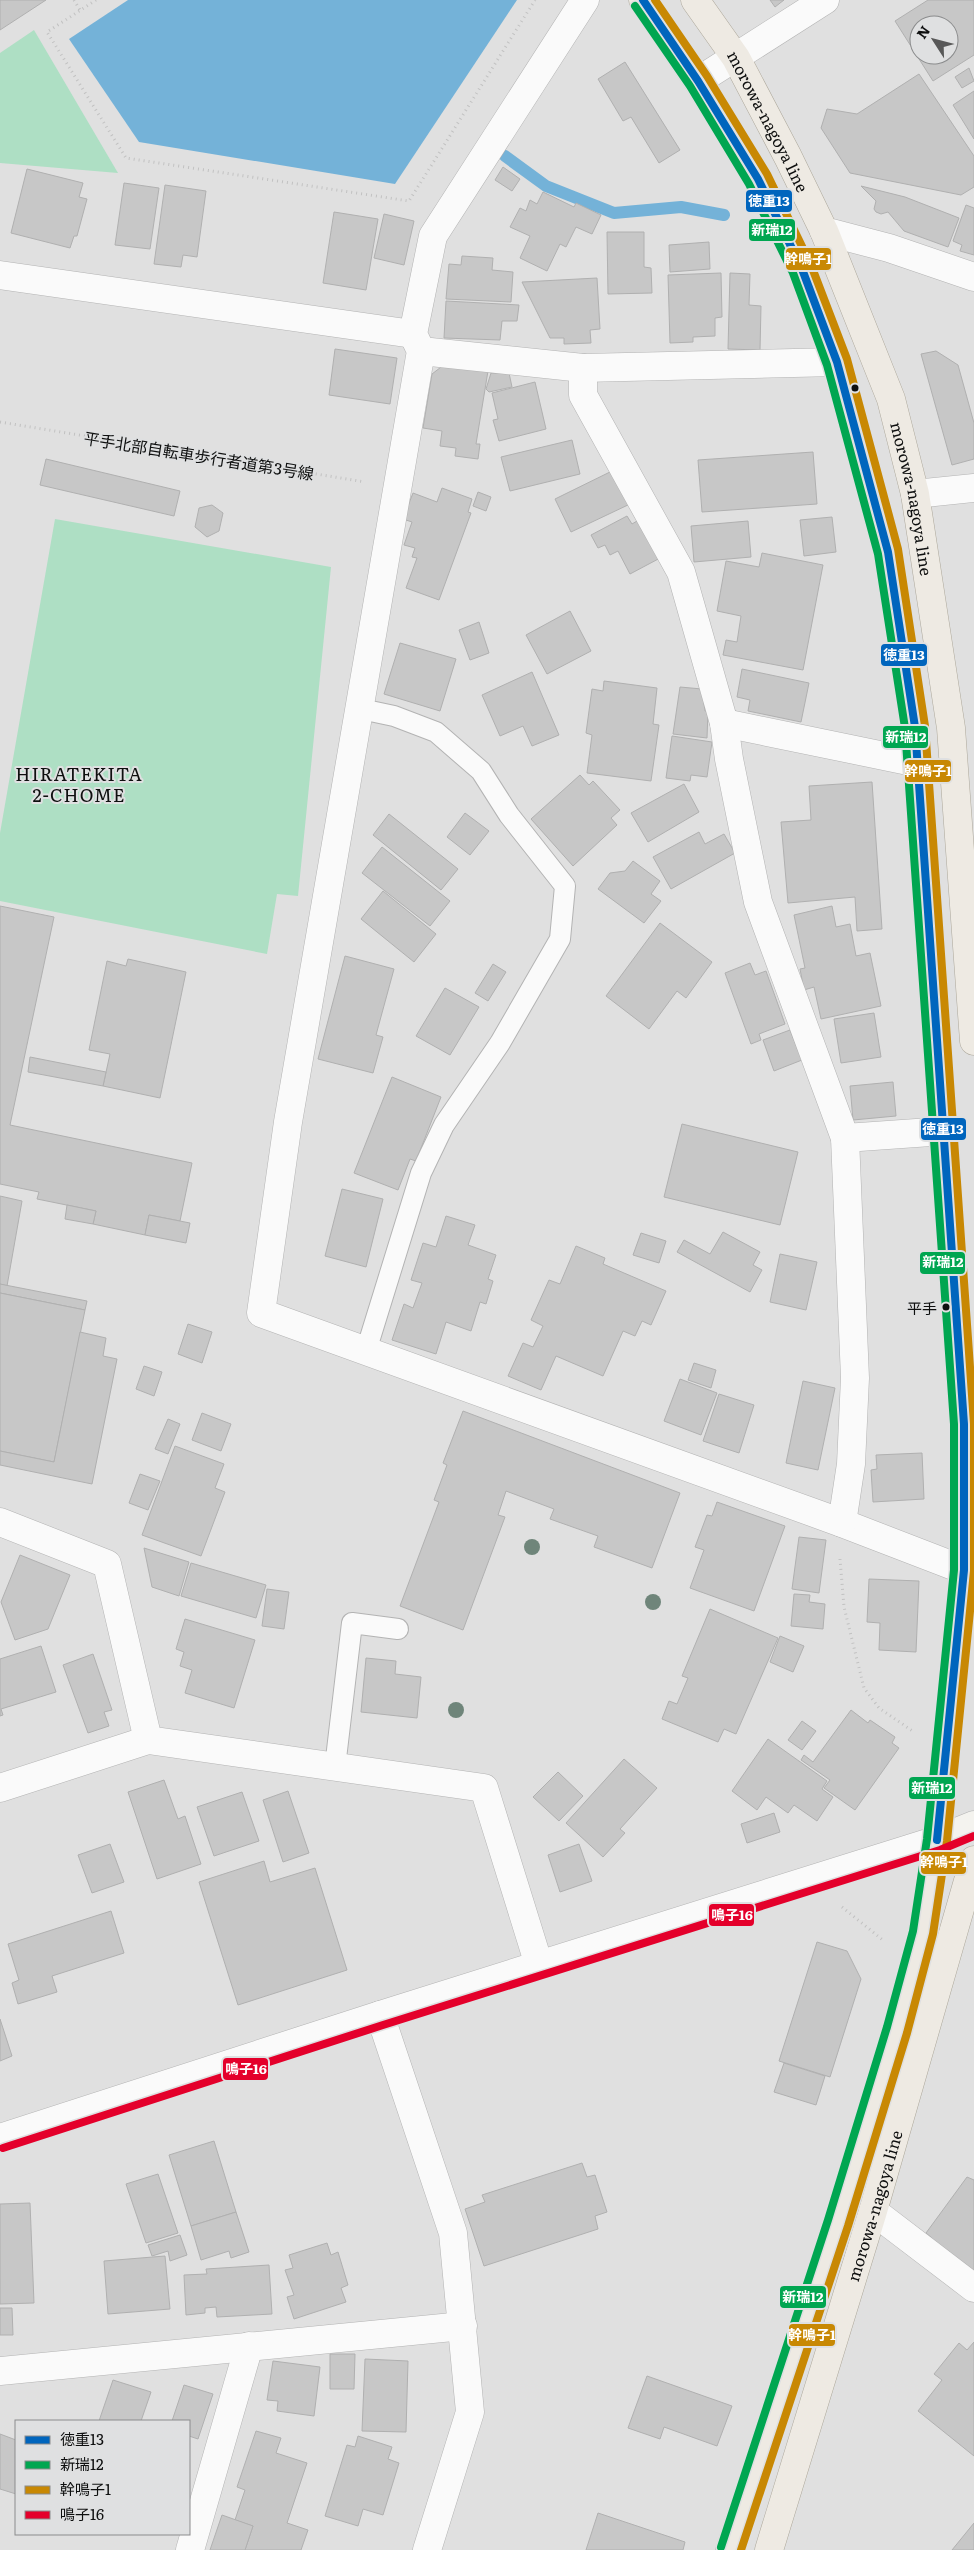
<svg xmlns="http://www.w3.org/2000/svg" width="974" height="2550" viewBox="0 0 974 2550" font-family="Literata,'Noto Sans JP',serif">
  <rect width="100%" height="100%" fill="#e0e0e0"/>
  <g fill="#aedfc4">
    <polygon points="34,30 118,173 0,163 0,53"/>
    <polygon points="55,519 331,567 298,896 277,894 267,954 0,901 0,833"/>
  </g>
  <polygon fill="#74b2d8" points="128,0 517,0 395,184 139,142 69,39"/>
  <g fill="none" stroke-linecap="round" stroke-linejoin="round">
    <polyline stroke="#74b2d8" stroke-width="12" points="505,156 546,186 614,213 681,207 724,215"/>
  </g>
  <g fill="#c7c7c7" stroke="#b0b0b0" fill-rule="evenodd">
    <polygon points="0,0 46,0 0,30"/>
    <polygon points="770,0 784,0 775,7"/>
    <path d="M928 0H974V55L933 81 895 21ZM919 25H949V55H919Z"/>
    <polygon points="625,62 680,150 659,163 631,117 623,121 598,79"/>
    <polygon points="969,68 974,81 962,88 955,77"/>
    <polygon points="919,74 974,156 974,187 961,195 850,173 821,128 827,109 857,114"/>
    <polygon points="974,91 974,139 953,105"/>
    <polygon points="503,167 520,179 512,191 495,180"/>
    <polygon points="27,169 83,183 79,197 87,199 77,236 74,236 70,248 11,233"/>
    <polygon points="124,183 159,188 150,249 115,245"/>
    <polygon points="165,185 206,191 197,257 183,255 181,267 154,264"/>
    <polygon points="861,186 905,197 959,218 948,247 904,231 888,212 881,214 876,212 874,209 876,201"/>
    <polygon points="543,192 574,207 576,203 601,215 592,234 576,227 566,247 560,244 547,271 520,258 530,236 510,227 520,208 526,211 530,200 537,204"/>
    <polygon points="966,205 974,208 974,255 960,251 962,245 953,241"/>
    <polygon points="334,212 378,219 366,290 323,283"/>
    <polygon points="384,214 414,221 404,265 374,258"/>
    <polygon points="607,232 644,232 644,267 651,268 652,293 608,294"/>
    <polygon points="709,242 710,269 670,272 669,245"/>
    <polygon points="462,256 493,258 492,270 513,272 511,302 446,299 449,264 461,265"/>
    <polygon points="721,273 722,317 715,318 715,336 693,337 693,342 670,343 668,275"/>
    <polygon points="730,273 750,274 749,305 761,306 760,350 728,349"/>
    <polygon points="597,278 600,329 590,330 591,343 564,344 564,338 550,338 522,282"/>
    <polygon points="446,301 519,305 517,321 502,321 500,340 444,338"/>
    <polygon points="335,349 397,358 390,404 329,395"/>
    <polygon points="936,351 958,365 974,423 974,459 952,465 921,354"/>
    <polygon points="445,364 488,371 476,444 480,444 478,459 455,456 456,448 440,446 442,431 423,428 432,374"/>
    <polygon points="491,373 509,373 512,387 489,392 486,389"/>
    <polygon points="535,382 546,429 499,441 493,420 498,419 492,393"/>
    <polygon points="572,440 580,474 510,491 501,457"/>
    <polygon points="813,452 817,504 702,512 698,460"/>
    <polygon points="46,459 180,491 174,516 40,485"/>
    <polygon points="614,470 630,504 571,532 555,499"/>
    <polygon points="442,488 472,499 468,512 471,513 439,600 406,588 417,558 412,557 415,548 404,545 412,522 403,519 413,493 437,502"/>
    <polygon points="478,492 491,497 486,511 473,506"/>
    <polygon points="212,505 223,513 219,531 207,537 195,527 199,508"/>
    <polygon points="627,516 632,524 642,518 662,557 630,574 618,551 610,555 605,545 598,548 591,535"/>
    <polygon points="832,517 836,552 804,556 800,520"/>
    <polygon points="748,521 751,557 694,562 691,526"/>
    <polygon points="762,553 823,565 803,670 723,655 726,640 737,642 741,616 717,611 726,561 759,567"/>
    <polygon points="570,611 591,651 547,674 526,635"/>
    <polygon points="479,622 489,653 470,660 459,630"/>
    <polygon points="400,643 456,659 440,711 384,694"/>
    <polygon points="742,669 809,683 801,722 748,711 750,700 737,697"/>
    <polygon points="532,672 559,735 532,746 523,726 500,736 482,695"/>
    <polygon points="604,681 657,688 653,724 659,725 651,781 587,773 592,735 586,733 592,689 603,691"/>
    <polygon points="680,687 702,689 705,711 708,711 707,738 673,734"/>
    <polygon points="672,736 712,742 707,777 691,775 690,781 666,778"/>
    <polygon points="580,775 589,785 593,781 620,810 611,818 617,825 573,866 531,819"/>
    <polygon points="872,782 882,929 857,931 855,897 788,903 781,822 811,820 809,786"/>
    <polygon points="684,784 699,812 648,842 631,813"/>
    <polygon points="465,813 489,831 470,855 447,837"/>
    <polygon points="389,814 458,869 441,890 373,835"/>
    <polygon points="699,832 705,844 724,834 735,853 671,889 653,857"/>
    <polygon points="382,847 450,901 430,926 362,873"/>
    <polygon points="633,861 660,881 651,894 661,901 644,923 598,889 610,873 625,871"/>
    <polygon points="383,891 436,934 414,962 361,919"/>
    <polygon points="0,906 54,917 10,1125 192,1163 180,1221 149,1215 145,1235 93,1224 96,1211 37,1199 39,1192 0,1184"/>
    <polygon points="832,906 836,927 850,924 856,956 870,953 881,1006 821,1019 814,987 804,990 800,969 805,968 794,915"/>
    <polygon points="660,923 712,962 686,998 677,991 649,1029 606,996"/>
    <polygon points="345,956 394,969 376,1035 383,1037 373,1073 318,1059"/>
    <polygon points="128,959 186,972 160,1098 103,1086 110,1054 89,1050 107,961 126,966"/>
    <polygon points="750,963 755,975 766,971 785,1024 759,1034 761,1040 751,1044 725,973"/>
    <polygon points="493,964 506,972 488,1001 475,993"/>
    <polygon points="445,988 479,1007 450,1055 416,1036"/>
    <polygon points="874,1013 881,1057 841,1063 834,1019"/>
    <polygon points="790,1030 802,1060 774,1071 763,1040"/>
    <polygon points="30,1057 106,1072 103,1086 28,1072"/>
    <polygon points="392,1077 441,1097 416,1161 410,1159 398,1190 354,1173"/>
    <polygon points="893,1082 896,1116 853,1120 850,1086"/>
    <polygon points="682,1124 798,1152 780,1225 664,1197"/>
    <polygon points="342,1189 383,1199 366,1267 325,1256"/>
    <polygon points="0,1196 22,1201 7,1286 0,1284"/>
    <polygon points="67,1205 96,1211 93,1224 65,1219"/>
    <polygon points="149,1215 190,1223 186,1243 145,1235"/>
    <polygon points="446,1216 475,1225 468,1245 496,1255 488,1279 493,1281 486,1304 480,1302 471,1331 446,1322 436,1354 392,1340 404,1304 413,1308 422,1283 411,1280 423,1243 436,1247"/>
    <polygon points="723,1232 760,1252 753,1265 762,1270 750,1292 677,1252 684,1240 710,1254"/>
    <polygon points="641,1233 666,1241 659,1263 633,1255"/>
    <polygon points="576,1246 605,1258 603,1264 666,1291 651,1325 642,1321 635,1336 623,1331 603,1376 556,1356 541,1390 508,1376 523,1343 533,1347 543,1326 531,1320 549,1280 560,1284"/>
    <polygon points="780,1254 817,1262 806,1310 770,1302"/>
    <polygon points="0,1284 87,1301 85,1310 0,1293"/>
    <polygon points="0,1293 85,1310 54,1462 0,1451"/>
    <polygon points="188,1324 212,1332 202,1363 178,1354"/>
    <polygon points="80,1332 106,1338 103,1356 117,1359 92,1484 0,1465 0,1451 54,1462"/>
    <polygon points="694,1363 716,1370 711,1388 688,1380"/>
    <polygon points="144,1366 162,1372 154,1396 136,1389"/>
    <polygon points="680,1379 717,1393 701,1435 664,1421"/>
    <polygon points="803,1381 835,1388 818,1470 786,1463"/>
    <polygon points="719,1394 754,1405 739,1453 703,1441"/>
    <polygon points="463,1411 680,1493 652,1568 594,1547 598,1536 550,1519 554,1509 506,1491 498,1515 505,1517 463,1630 400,1606 439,1502 434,1500 447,1465 443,1463"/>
    <polygon points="202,1413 231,1424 221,1451 192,1440"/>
    <polygon points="168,1419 180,1424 168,1454 155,1449"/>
    <polygon points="175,1446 224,1464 215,1488 225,1492 201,1556 142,1535"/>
    <polygon points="922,1453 924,1499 873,1502 871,1470 877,1469 876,1455"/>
    <polygon points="140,1474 160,1481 148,1510 129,1503"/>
    <polygon points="717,1502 785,1526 754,1611 690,1588 704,1550 695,1547 707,1515 712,1516"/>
    <polygon points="799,1537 826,1540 819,1593 792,1589"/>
    <polygon points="144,1548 189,1562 179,1596 152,1587"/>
    <polygon points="20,1555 70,1575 48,1629 15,1640 1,1602"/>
    <polygon points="191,1563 266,1585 256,1618 181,1596"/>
    <polygon points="869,1579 919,1581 916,1652 879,1650 880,1623 867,1622"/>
    <polygon points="267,1589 289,1592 284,1629 262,1626"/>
    <polygon points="794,1594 810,1595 809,1602 825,1604 823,1629 791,1626"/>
    <polygon points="710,1609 778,1638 736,1734 724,1729 718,1742 662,1719 669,1701 677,1704 688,1678 682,1676"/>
    <polygon points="185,1619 255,1640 234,1708 185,1693 192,1670 180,1666 184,1652 176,1649"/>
    <polygon points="780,1636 804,1646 793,1672 770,1662"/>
    <polygon points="41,1646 56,1692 1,1709 3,1715 0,1716 0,1659"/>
    <polygon points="93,1654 112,1710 104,1712 109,1726 88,1733 63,1665"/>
    <polygon points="366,1658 396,1661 395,1674 421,1677 417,1718 361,1712"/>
    <polygon points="851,1710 868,1723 870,1720 895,1737 892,1743 899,1748 855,1810 824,1788 830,1780 801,1760 804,1755 813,1762"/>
    <polygon points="802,1721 816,1731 802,1750 788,1740"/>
    <polygon points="768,1739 827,1781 822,1789 833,1797 817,1821 794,1805 788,1813 766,1797 757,1810 732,1791"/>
    <polygon points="624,1759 657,1788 620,1829 625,1833 603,1857 566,1823"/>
    <polygon points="558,1772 583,1796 559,1821 533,1797"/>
    <polygon points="164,1780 178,1819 185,1816 201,1864 157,1879 128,1792"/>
    <polygon points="288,1791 309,1853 283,1862 263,1800"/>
    <polygon points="242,1792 259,1841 214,1856 197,1807"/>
    <polygon points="774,1813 780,1832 747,1843 741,1824"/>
    <polygon points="110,1844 124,1882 92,1893 78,1855"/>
    <polygon points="579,1844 592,1881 560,1892 548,1855"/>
    <polygon points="264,1861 270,1882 315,1868 347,1970 238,2005 199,1882"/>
    <polygon points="111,1911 124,1953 52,1976 57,1992 18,2004 12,1983 19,1980 8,1944"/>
    <polygon points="817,1942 847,1951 861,1979 830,2077 779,2061"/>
    <polygon points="0,2019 12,2056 0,2061"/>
    <polygon points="784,2063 825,2076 816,2105 774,2092"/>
    <polygon points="214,2141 236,2212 191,2226 169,2155"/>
    <polygon points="582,2163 587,2177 595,2175 607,2212 595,2216 598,2229 484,2266 465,2209 485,2202 482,2195"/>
    <polygon points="158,2174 178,2233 146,2243 126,2184"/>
    <polygon points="967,2177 974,2180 974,2271 931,2239 932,2238 926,2233"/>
    <polygon points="30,2203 34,2303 0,2304 0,2204"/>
    <polygon points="236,2212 249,2252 231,2258 229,2251 201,2260 191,2226"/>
    <polygon points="180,2235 187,2255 170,2261 168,2251 152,2256 148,2245"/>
    <polygon points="327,2243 331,2255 338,2252 348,2285 341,2288 346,2302 294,2319 287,2297 294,2295 285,2270 293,2268 289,2255"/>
    <polygon points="165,2256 170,2309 108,2314 104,2261"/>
    <polygon points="269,2265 272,2314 217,2317 216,2307 205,2308 205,2313 186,2315 184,2275 207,2274 206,2269"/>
    <polygon points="0,2308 12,2308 13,2335 0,2335"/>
    <polygon points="974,2342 974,2456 918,2411 942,2380 934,2374 959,2343 967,2350"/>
    <polygon points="330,2354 355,2354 354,2389 330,2389"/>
    <polygon points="365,2359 408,2361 406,2432 362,2431"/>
    <polygon points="273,2361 320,2367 314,2416 277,2411 278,2401 267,2400"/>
    <polygon points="647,2376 732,2406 717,2446 664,2427 660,2439 628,2428"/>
    <polygon points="113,2380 151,2392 141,2421 99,2421"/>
    <polygon points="184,2385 213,2394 198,2439 189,2436 189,2421 172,2421"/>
    <polygon points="256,2431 281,2438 276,2453 307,2463 287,2523 308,2530 301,2550 245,2550 253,2526 235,2520 245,2490 237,2487"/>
    <polygon points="0,2434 16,2440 16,2494 0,2489"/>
    <polygon points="358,2436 392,2447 388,2459 399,2463 383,2515 363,2509 358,2526 325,2516 347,2445 355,2447"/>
    <polygon points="598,2513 685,2542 683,2550 586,2550"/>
    <polygon points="222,2515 253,2526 245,2550 210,2550"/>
    <polygon points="974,2523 974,2550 952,2550"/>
  </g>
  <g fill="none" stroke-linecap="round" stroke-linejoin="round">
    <g stroke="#b3b3b3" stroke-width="22">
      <g id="service">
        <polyline points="361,709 394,716 436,732 481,771 509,815 565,886 560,939 500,1043 444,1125 421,1173 366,1351"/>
        <polyline points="335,1767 352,1623 398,1629"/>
      </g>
    </g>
    <g stroke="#b3b3b3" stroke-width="29">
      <g id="minor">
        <polyline points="585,0 433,236 413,334 421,351 288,1122 261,1313 842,1523 964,1570"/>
        <polyline points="698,81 825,0"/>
        <polyline points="824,231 889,248 974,277"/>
        <polyline points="0,275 413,334"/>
        <polyline points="421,351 583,368 837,362"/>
        <polyline points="583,368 583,395 681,572 724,723 729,759 758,902 845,1138 855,1378 851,1464 842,1523"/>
        <polyline points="915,494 974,488"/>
        <polyline points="724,723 918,763"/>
        <polyline points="845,1138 945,1131"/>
        <polyline points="0,1522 107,1564 148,1740 484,1788 539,1965"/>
        <polyline points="0,1788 148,1740"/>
        <polyline points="380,2015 453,2233 470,2412 427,2550"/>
        <polyline points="873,2211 974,2288"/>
        <polyline points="0,2371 463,2326"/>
        <polyline points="190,2550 249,2346"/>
      </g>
    </g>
    <g stroke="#b3b3b3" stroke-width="29">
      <polyline id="tertiary" points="0,2138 380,2015 937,1840"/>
    </g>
    <g stroke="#b3b3b3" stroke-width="29">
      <polyline id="secondary" points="937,1840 974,1825"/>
    </g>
    <g stroke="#aca79a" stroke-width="29">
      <g id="primary">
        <polyline points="643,0 698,81 758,179 802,269 837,362 888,552 915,727 964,1424 964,1570 937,1840 923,1933 897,2030 838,2223 730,2550"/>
        <path id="s1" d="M695 0 736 58 788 157 824 231 891 399 915 494 951 728 974 1041"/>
        <path id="s2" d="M769 2550 873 2211 974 1860"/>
      </g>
    </g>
    <g stroke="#c1c1c1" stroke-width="3" stroke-dasharray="1 4" stroke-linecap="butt">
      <polyline points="74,0 80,10"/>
      <polyline points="96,0 47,32 126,158 409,201 535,0"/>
      <polyline points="0,422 365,482"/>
      <polyline points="840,1559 844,1607 864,1688 879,1708 914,1732"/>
      <polyline points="842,1907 884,1941"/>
    </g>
    <use href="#service" stroke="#fafafa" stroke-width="20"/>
    <use href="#minor" stroke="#fafafa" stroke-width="28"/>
    <use href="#tertiary" stroke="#fafafa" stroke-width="28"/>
    <use href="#secondary" stroke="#f4f3ef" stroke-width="28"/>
    <use href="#primary" stroke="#eeeae3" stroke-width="28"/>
    <g stroke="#dfe0e1" stroke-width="11">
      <polyline id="bus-1" points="643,0 698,81 758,179 802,269 837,362 888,552 915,727 964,1424 964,1570 937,1840"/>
    </g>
    <g stroke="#dfe0e1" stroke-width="11">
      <polyline id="bus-2" points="635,6 690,86 749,184 793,273 827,365 878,554 905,728 954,1424 954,1570 927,1839 913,1931 887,2027 828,2220 721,2547"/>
    </g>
    <g stroke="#dfe0e1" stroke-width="11">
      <polyline id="bus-3" points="655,0 707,76 767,174 811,265 847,359 898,549 925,726 974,1424 974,1571 947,1841 933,1934 907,2033 848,2226 741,2550"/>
    </g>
    <g stroke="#dfe0e1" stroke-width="11">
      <polyline id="bus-4" points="3,2148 383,2025 940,1850 974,1836"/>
    </g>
    <use href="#bus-1" stroke="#0065bd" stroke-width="8"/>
    <use href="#bus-2" stroke="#00a651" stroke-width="8"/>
    <use href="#bus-3" stroke="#c88803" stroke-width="8"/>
    <use href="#bus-4" stroke="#e4002b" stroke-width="8"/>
  </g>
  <g fill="#6f857a">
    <circle cx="532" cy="1547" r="8"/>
    <circle cx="653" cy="1602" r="8"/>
    <circle cx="456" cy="1710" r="8"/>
  </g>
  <g fill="#0e0f0f" stroke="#dfe0e1" stroke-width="2">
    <circle cx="855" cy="388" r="4.5"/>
    <circle cx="946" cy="1307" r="4.5"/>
  </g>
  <g text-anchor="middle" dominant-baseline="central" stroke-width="4" stroke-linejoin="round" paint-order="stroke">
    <g font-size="15" fill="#0e0f0f" stroke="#dfe0e1" text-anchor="end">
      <text x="937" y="1307">平手</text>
    </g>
    <g font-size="16" fill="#0e0f0f" stroke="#dfe0e1">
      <text stroke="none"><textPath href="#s1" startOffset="142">morowa-nagoya line</textPath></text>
      <text transform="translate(199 455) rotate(9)">平手北部自転車歩行者道第3号線</text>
      <text stroke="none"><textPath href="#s1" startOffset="548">morowa-nagoya line</textPath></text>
      <text stroke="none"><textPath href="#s2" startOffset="360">morowa-nagoya line</textPath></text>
    </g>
    <g font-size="18" letter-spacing="1" fill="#0e0f0f" stroke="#dfe0e1">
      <text x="79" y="773">HIRATEKITA<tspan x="79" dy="21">2-CHOME</tspan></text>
    </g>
  </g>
  <g stroke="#dfe0e1" stroke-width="2">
    <rect x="745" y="189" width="48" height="24" rx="5" fill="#0065bd"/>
    <rect x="748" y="218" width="48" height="24" rx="5" fill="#00a651"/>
    <rect x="785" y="247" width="47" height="24" rx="5" fill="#c88803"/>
    <rect x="880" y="643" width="48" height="24" rx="5" fill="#0065bd"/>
    <rect x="882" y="725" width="47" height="24" rx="5" fill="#00a651"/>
    <rect x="904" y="759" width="48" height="24" rx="5" fill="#c88803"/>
    <rect x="920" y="1117" width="47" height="24" rx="5" fill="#0065bd"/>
    <rect x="919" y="1251" width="47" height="24" rx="5" fill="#00a651"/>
    <rect x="908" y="1776" width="48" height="24" rx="5" fill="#00a651"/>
    <rect x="920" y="1851" width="47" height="24" rx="5" fill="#c88803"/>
    <rect x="708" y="1903" width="47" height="24" rx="5" fill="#e4002b"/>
    <rect x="222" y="2057" width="47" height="24" rx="5" fill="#e4002b"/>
    <rect x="779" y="2285" width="48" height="24" rx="5" fill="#00a651"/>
    <rect x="788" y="2323" width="48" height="24" rx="5" fill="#c88803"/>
  </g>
  <g font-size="14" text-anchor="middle" font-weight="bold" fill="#fff">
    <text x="769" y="206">徳重13</text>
    <text x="772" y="235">新瑞12</text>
    <text x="808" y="264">幹鳴子1</text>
    <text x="904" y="660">徳重13</text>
    <text x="906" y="742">新瑞12</text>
    <text x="928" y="776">幹鳴子1</text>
    <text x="943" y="1134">徳重13</text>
    <text x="943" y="1267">新瑞12</text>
    <text x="932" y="1793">新瑞12</text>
    <text x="944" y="1867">幹鳴子1</text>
    <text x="732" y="1920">鳴子16</text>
    <text x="246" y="2074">鳴子16</text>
    <text x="803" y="2302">新瑞12</text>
    <text x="812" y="2340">幹鳴子1</text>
  </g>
  <rect x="15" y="2420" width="175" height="115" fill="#dfe0e1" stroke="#8b8c8d"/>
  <rect x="25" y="2436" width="25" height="8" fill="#0065bd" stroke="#8b8c8d"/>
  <text x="60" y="2445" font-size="15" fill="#0e0f0f">徳重13</text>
  <rect x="25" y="2461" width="25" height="8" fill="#00a651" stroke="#8b8c8d"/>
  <text x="60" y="2470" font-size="15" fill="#0e0f0f">新瑞12</text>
  <rect x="25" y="2486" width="25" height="8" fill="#c88803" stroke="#8b8c8d"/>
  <text x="60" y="2495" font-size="15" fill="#0e0f0f">幹鳴子1</text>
  <rect x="25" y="2511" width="25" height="8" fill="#e4002b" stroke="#8b8c8d"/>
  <text x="60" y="2520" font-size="15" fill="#0e0f0f">鳴子16</text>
  <g transform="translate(934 40) rotate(306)"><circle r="24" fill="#dfe0e1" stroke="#8b8c8d"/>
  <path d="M0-4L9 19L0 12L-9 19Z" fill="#585858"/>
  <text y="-8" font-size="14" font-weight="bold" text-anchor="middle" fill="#0e0f0f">N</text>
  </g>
</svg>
